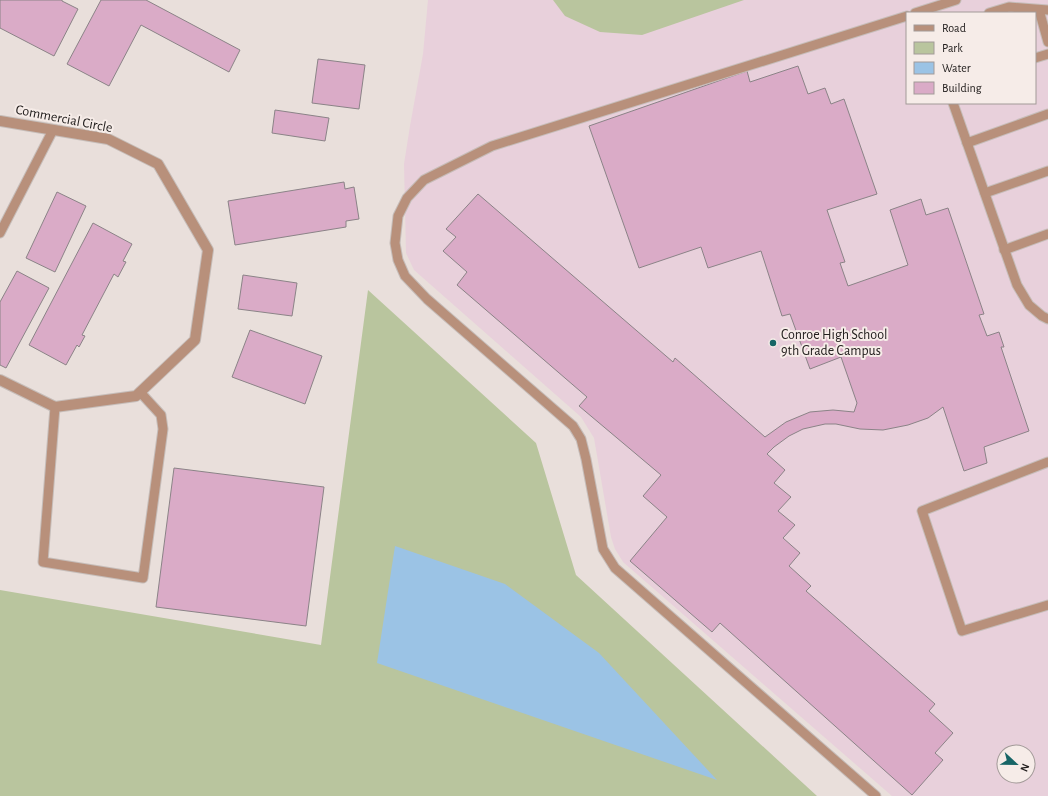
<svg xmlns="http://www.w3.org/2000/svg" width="1048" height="796" viewBox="0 0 1048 796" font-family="'Alegreya Sans',sans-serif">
  <rect width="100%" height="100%" fill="#e9dfdb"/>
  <path fill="#e8d0db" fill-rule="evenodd" d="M428 0H1048V796H892L623 562 615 549 611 537 594 438 581 417 414 270 406 253 404 164 410 126 423 54ZM907 13H1035V103H907ZM1004 752H1028V776H1004Z"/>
  <g fill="#b9c59e">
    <polygon points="553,0 744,0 642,35 600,32 565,16"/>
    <polygon points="368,290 536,443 576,575 817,796 0,796 0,590 321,645"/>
  </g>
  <polygon fill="#9bc3e5" points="395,546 505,584 599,653 717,780 377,663"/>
  <g fill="#daabc7" stroke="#8b8387">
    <polygon points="0,0 62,0 62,1 78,9 54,56 0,28"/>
    <polygon points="101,0 146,0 240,50 229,72 141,25 109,86 67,64"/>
    <polygon points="318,59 365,65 359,109 312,103"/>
    <polygon points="798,66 808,94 825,88 831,104 844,99 877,194 827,210 845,262 840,263 848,286 908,265 890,210 921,199 926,215 948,208 984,314 979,315 987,336 999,332 1004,347 1001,347 1029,431 984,447 987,463 964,471 943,407 928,418 908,425 883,430 860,429 836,424 825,424 803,429 789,436 774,447 767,454 785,470 774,483 791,497 778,511 795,525 783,538 800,553 789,566 811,586 806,591 935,704 929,711 953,733 935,753 943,760 912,795 720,623 712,632 630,561 667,517 643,496 661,475 579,406 587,397 457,285 467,272 443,251 456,237 446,229 478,194 673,362 675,358 765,437 786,422 810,412 833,410 854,412 857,403 841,357 810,369 790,314 782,316 761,251 708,268 701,247 639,268 589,126 747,71 750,82"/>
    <polygon points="275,110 329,118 325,141 272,133"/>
    <polygon points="344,182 345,189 354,187 359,219 346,221 346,227 235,245 228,201"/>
    <polygon points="57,192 86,206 55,272 26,258"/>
    <polygon points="93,223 132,244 123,261 126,262 118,277 114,274 82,335 85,336 79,347 77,345 66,365 29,345"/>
    <polygon points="17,271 49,288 6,368 0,365 0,302"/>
    <polygon points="243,275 297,283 292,316 238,309"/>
    <polygon points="250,330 322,356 305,404 232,377"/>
    <polygon points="174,468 324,487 306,626 156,607"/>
  </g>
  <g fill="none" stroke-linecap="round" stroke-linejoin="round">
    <g stroke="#c6bdb9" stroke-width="11">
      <g id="lane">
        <polyline points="1039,10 1048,42"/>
        <polyline points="915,13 956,0"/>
        <polyline points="989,13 1009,7 1048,10"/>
        <polyline points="1035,58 1048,54"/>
        <polyline points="953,103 1017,285 1029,305 1042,316 1048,319"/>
        <polyline points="967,143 1048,114"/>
        <polyline points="985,193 1048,171"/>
        <polyline points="0,233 53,130"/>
        <polyline points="1004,250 1048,234"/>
        <polyline points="55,407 43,562 143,578 163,429 161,415 140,392"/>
        <polyline points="1048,462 922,511 962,631 1048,605"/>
        <polyline points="876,796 615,568 603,549 586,459 581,439 573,426 427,299 405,276 398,260 395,243 398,216 407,198 424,180 492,146 907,16"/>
      </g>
    </g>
    <g stroke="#c6bdb9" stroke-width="12">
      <polyline id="street" points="0,121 108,139 158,164 208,250 195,340 136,396 55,407 0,380"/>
    </g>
    <use href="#lane" stroke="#b8907b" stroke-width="9"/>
    <use href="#street" stroke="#b8907b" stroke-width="10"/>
  </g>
  <circle fill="#176566" stroke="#f6ece8" stroke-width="1.5" cx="773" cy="343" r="4"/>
  <g text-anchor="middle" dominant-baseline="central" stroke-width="4" stroke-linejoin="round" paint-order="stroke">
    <g font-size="14" fill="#24201f" stroke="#f6ece8">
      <text transform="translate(64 119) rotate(11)">Commercial Circle</text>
    </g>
    <g font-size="14" fill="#24201f" stroke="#f6ece8" text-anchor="start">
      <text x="781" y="335">Conroe High School<tspan x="781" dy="16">9th Grade Campus</tspan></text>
    </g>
  </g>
  <rect x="906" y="12" width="130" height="92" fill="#f6ece8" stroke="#a29a98"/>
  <rect x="914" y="25" width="20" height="6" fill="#b8907b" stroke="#a29a98"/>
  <text x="942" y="32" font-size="12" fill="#24201f">Road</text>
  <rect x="914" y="42" width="20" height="12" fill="#b9c59e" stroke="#a29a98"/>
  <text x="942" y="52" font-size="12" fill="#24201f">Park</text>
  <rect x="914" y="62" width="20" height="12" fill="#9bc3e5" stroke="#a29a98"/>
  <text x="942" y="72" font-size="12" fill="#24201f">Water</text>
  <rect x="914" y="82" width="20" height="12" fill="#daabc7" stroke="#a29a98"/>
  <text x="942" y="92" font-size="12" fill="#24201f">Building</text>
  <g transform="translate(1016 764) rotate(112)"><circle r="19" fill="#f6ece8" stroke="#a29a98"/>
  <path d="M0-3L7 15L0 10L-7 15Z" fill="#176566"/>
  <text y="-6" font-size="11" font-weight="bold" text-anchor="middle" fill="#24201f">N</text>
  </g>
</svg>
